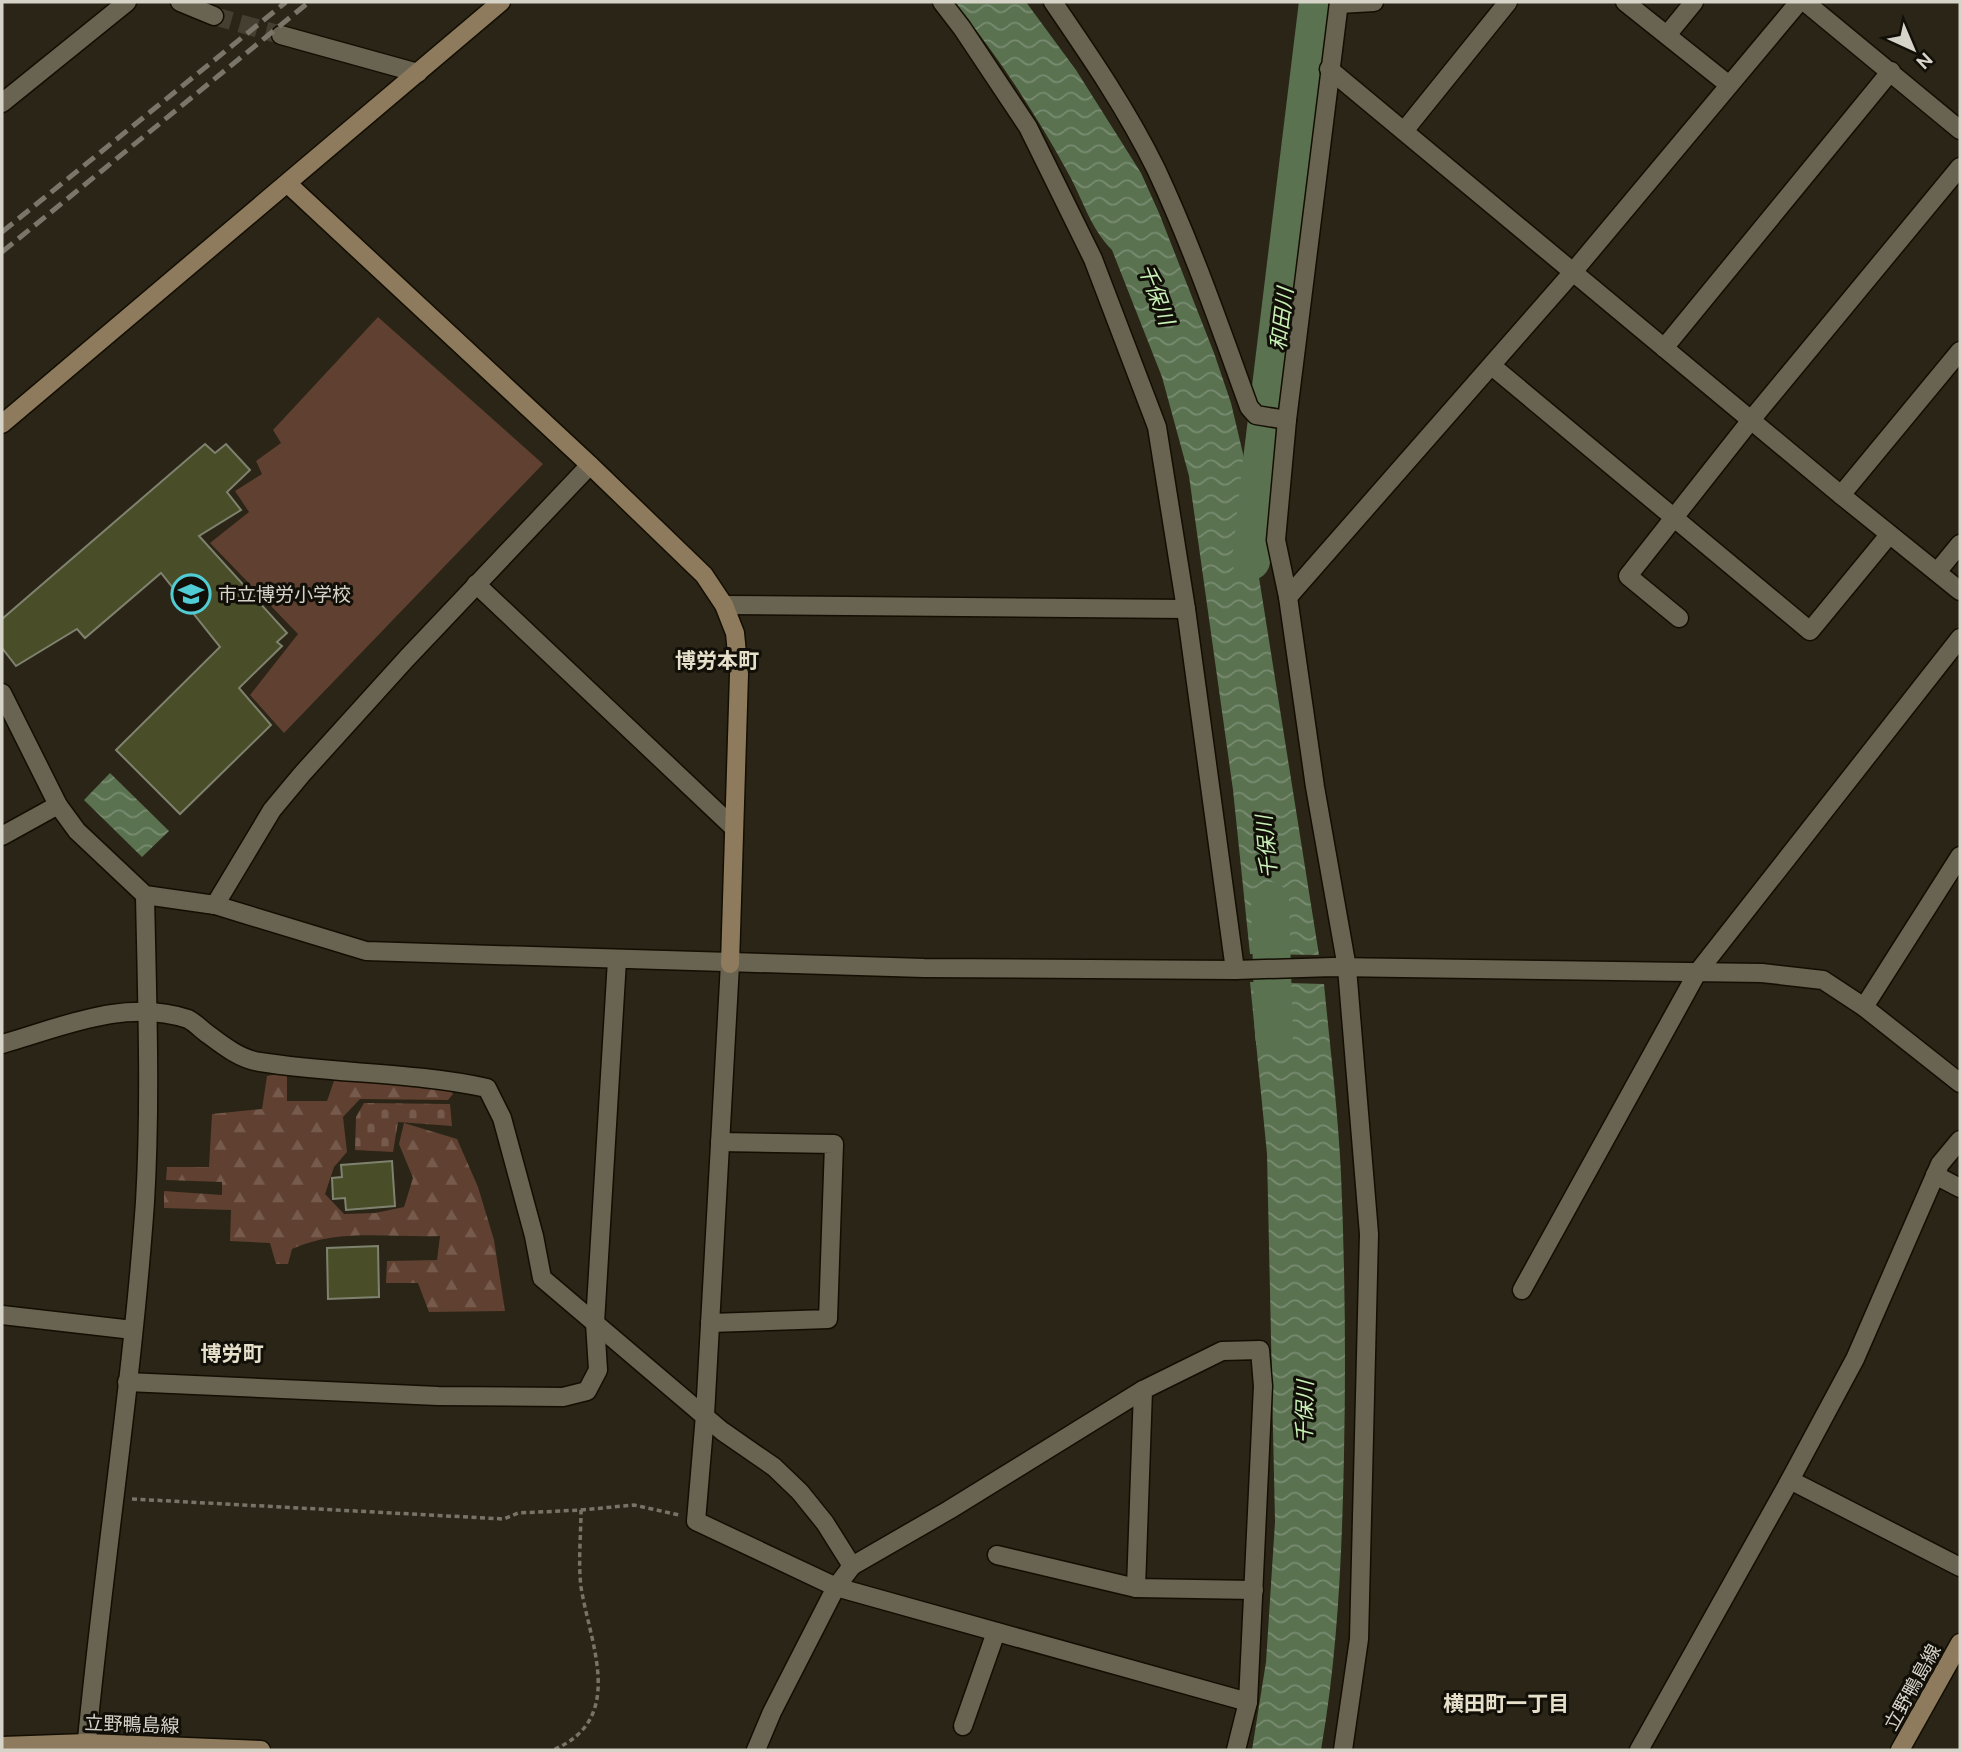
<svg xmlns="http://www.w3.org/2000/svg" width="1962" height="1752" viewBox="0 0 1962 1752" font-family="Ubuntu,'Noto Sans JP',sans-serif">
  <defs>
    <pattern id="forest-firs" width="22" height="20" patternUnits="userSpaceOnUse" patternTransform="scale(1.75)"><rect width="22" height="20" fill="#604030"/><path d="M5 1l3.5 6h-7zM16 11l3.5 6h-7z" fill="#765b4d"/></pattern>
    <pattern id="cemetery-stones" width="16" height="16" patternUnits="userSpaceOnUse" patternTransform="scale(1.75)"><rect width="16" height="16" fill="#604030"/><path d="M2 7V4a2 2 0 0 1 4 0v3zM10 15v-3a2 2 0 0 1 4 0v3z" fill="#765b4d"/></pattern>
    <pattern id="water-waves" width="16" height="10" patternUnits="userSpaceOnUse" patternTransform="scale(1.75)"><rect width="16" height="10" fill="#5b7251"/><path d="M0 5q4-4 8 0t8 0" fill="none" stroke="#798c71"/></pattern>
  </defs>
  <rect width="100%" height="100%" fill="#2a2516"/>
  <path fill="url(#forest-firs)" d="M287 1072V1101H327L335 1078 447 1085 453 1094 448 1100 360 1099 343 1117 347 1152 334 1167 325 1194 344 1214 375 1213 404 1207 413 1178 399 1144 404 1123 457 1139 478 1187 494 1240 505 1311 429 1312 418 1283H386L387 1261 437 1260 440 1236C389 1238 339 1228 292 1249L288 1264H276L270 1243 230 1241 231 1210 164 1208V1191L222 1195V1182L166 1180 167 1167H209L212 1114 262 1109 267 1076Z"/>
  <polygon fill="url(#cemetery-stones)" points="364,1103 450,1104 452,1126 398,1122 393,1152 355,1150 356,1117"/>
  <polygon fill="#604030" points="378,317 543,464 284,733 250,695 298,634 210,543 249,512 235,491 262,474 256,461 281,443 273,430"/>
  <g fill="url(#water-waves)">
    <path d="M954 2H1026L1076 70 1141 173 1159 213 1214 353 1231 403 1244 458 1247 466 1256 469V506L1264 561 1257 565 1319 955 1250 954 1233 790 1189 476 1162 377 1112 250C1090 228 1082 197 1067 171 1034 111 997 55 954 2Z"/>
    <polygon points="110,773 169,831 142,857 84,800"/>
    <path d="M1250 982 1324 984C1330 1047 1338 1111 1341 1174 1345 1268 1346 1361 1344 1455 1342 1553 1338 1653 1321 1750H1252L1266 1662 1275 1522 1267 1154Z"/>
  </g>
  <g fill="none" stroke-linecap="round" stroke-linejoin="round">
    <g stroke="#5b7251" stroke-width="38">
      <polyline points="1251,561 1260,477 1318,2"/>
      <polyline points="1270,901 1274,1036"/>
    </g>
  </g>
  <g fill="#494e28" stroke="#808270" stroke-width="2">
    <polygon points="205,444 215,453 226,444 250,470 227,492 241,510 199,536 287,633 277,642 282,646 239,688 271,725 180,814 116,750 220,647 161,573 85,638 77,629 16,666 2,648 2,619"/>
    <polygon points="392,1161 395,1206 346,1210 345,1198 333,1199 332,1178 342,1177 341,1165"/>
    <polygon points="378,1246 379,1297 328,1299 327,1248"/>
  </g>
  <g fill="none" stroke-linecap="round" stroke-linejoin="round">
    <polyline stroke="#443f31" stroke-width="18" stroke-dasharray="18 9" stroke-linecap="butt" points="214,16 281,35"/>
    <g stroke="#130e02" stroke-width="21">
      <g id="street">
        <polyline points="180,2 214,16"/>
        <polyline points="942,2 962,28 1028,127 1093,259 1157,427 1186,609 1235,970"/>
        <path d="M1053 2C1090 56 1127 110 1156 169 1192 246 1220 327 1249 407L1256 415 1287 420"/>
        <polyline points="1339,2 1287,420 1276,540 1288,597 1315,787 1347,968 1369,1234 1359,1639 1343,1750"/>
        <polyline points="1625,2 1729,85"/>
        <polyline points="1805,2 1960,130"/>
        <polyline points="1339,4 1374,2"/>
        <polyline points="281,35 418,73"/>
        <polyline points="1667,35 1694,2"/>
        <polyline points="1329,69 1841,495 1960,591"/>
        <polyline points="2,103 127,2"/>
        <polyline points="1404,131 1508,2"/>
        <polyline points="1664,348 1891,71"/>
        <polyline points="1492,366 1810,631 1889,535"/>
        <polyline points="1841,495 1960,351"/>
        <polyline points="1937,572 1960,544"/>
        <polyline points="476,584 733,827"/>
        <polyline points="1288,597 1573,272 1799,2"/>
        <polyline points="724,605 1186,609"/>
        <polyline points="1679,618 1628,576 1751,420 1960,167"/>
        <polyline points="2,693 58,805 77,831 145,895 215,905 366,951 924,968 1235,970 1333,967 1762,973 1823,980 1864,1007 1960,1083"/>
        <polyline points="2,836 58,805"/>
        <polyline points="215,905 272,810 302,774 407,658 590,465"/>
        <polyline points="730,964 705,1415 696,1521 836,1587 1248,1702"/>
        <polyline points="1864,1007 1960,856"/>
        <path d="M2 1044C62 1027 125 998 188 1019 194 1022 200 1028 205 1032 221 1044 239 1059 260 1062 336 1074 413 1072 487 1088L502 1118 534 1236 542 1278 722 1431 774 1467 800 1492 825 1523 852 1566 836 1587 772 1712 756 1750"/>
        <polyline points="1935,1175 1960,1188"/>
        <polyline points="1522,1290 1697,973 1960,638"/>
        <polyline points="2,1315 133,1330"/>
        <polyline points="710,1323 828,1319 834,1144 720,1142"/>
        <polyline points="127,1382 438,1396 563,1397 587,1391 598,1370 595,1323 617,960"/>
        <polyline points="1790,1480 1960,1567"/>
        <polyline points="997,1555 1136,1588 1254,1590"/>
        <polyline points="852,1566 949,1510 1143,1390"/>
        <polyline points="1136,1588 1143,1390 1222,1351 1260,1350 1263,1386 1248,1702 1236,1750"/>
        <polyline points="963,1726 996,1632"/>
        <path d="M86 1750C103 1567 132 1386 145 1202 151 1100 147 997 145 895"/>
        <polyline points="1639,1750 1790,1480 1855,1359 1940,1164 1960,1140"/>
      </g>
    </g>
    <g stroke="#130e02" stroke-width="21">
      <g id="secondary">
        <polyline points="288,184 590,465 704,575 724,605 735,633 739,674 730,964"/>
        <polyline points="2,424 501,2"/>
        <polyline points="2,1746 87,1743 261,1750"/>
        <polyline points="1900,1750 1960,1643"/>
      </g>
    </g>
    <g stroke="#777367" stroke-width="3.5" stroke-dasharray="5 3.5" stroke-linecap="butt">
      <path d="M132 1499 504 1519 518 1513 581 1510C581 1535 578 1562 581 1587 590 1644 627 1719 553 1750"/>
      <polyline points="581,1510 634,1505 679,1515"/>
    </g>
    <use href="#street" stroke="#696351" stroke-width="18"/>
    <use href="#secondary" stroke="#8e7b5d" stroke-width="18"/>
    <g stroke="#7a7569" stroke-width="5" stroke-dasharray="14 7" stroke-linecap="butt">
      <polyline points="2,232 286,2"/>
      <polyline points="2,252 309,2"/>
    </g>
  </g>
  <defs>
    <g id="school-ring" transform="scale(2.0125)"><circle r="9.5" fill="#110f08" stroke="#51ccd4" stroke-width="1.5"/><path d="M0-5L7-2L0 1L-7-2ZM-4 1L0 2.5L4 1V4Q0 6-4 4Z" fill="#51ccd4"/></g>
  </defs>
  <g fill-rule="evenodd">
    <use href="#school-ring" x="191" y="594"/>
  </g>
  <g text-anchor="middle" dominant-baseline="central" stroke-width="6" stroke-linejoin="round" paint-order="stroke">
    <g font-size="19" fill="#d6d3c9" stroke="#110f08" text-anchor="start">
      <text x="218" y="594">市立博労小学校</text>
    </g>
    <g font-size="19" fill="#d6d3c9" stroke="#110f08">
      <text transform="translate(1912 1687) rotate(-61)">立野鴨島線</text>
      <text transform="translate(132 1724) rotate(2)">立野鴨島線</text>
    </g>
    <g font-size="21" font-style="italic" fill="#c9f1b7" stroke="#110f08">
      <text transform="translate(1157 294) rotate(69)">千保川</text>
      <text transform="translate(1281 319) rotate(-83)">和田川</text>
      <text transform="translate(1266 847) rotate(-95)">千保川</text>
      <text transform="translate(1304 1412) rotate(-89)">千保川</text>
    </g>
    <g font-size="21" font-weight="bold" fill="#e6e0cb" stroke="#110f08">
      <text x="717" y="660">博労本町</text>
      <text x="232" y="1353">博労町</text>
      <text x="1506" y="1703">横田町一丁目</text>
    </g>
  </g>
  <rect width="1962" height="1752" fill="none" stroke="#d6d3c9" stroke-width="7"/>
  <g transform="translate(1913 49) rotate(136)" stroke="#110f08" stroke-width="5" paint-order="stroke">
  <path d="M0-5L12 26L0 18L-12 26Z" fill="#d6d3c9"/>
  <text y="-10" font-size="19" font-weight="bold" text-anchor="middle" fill="#d6d3c9">N</text>
  </g>
</svg>
